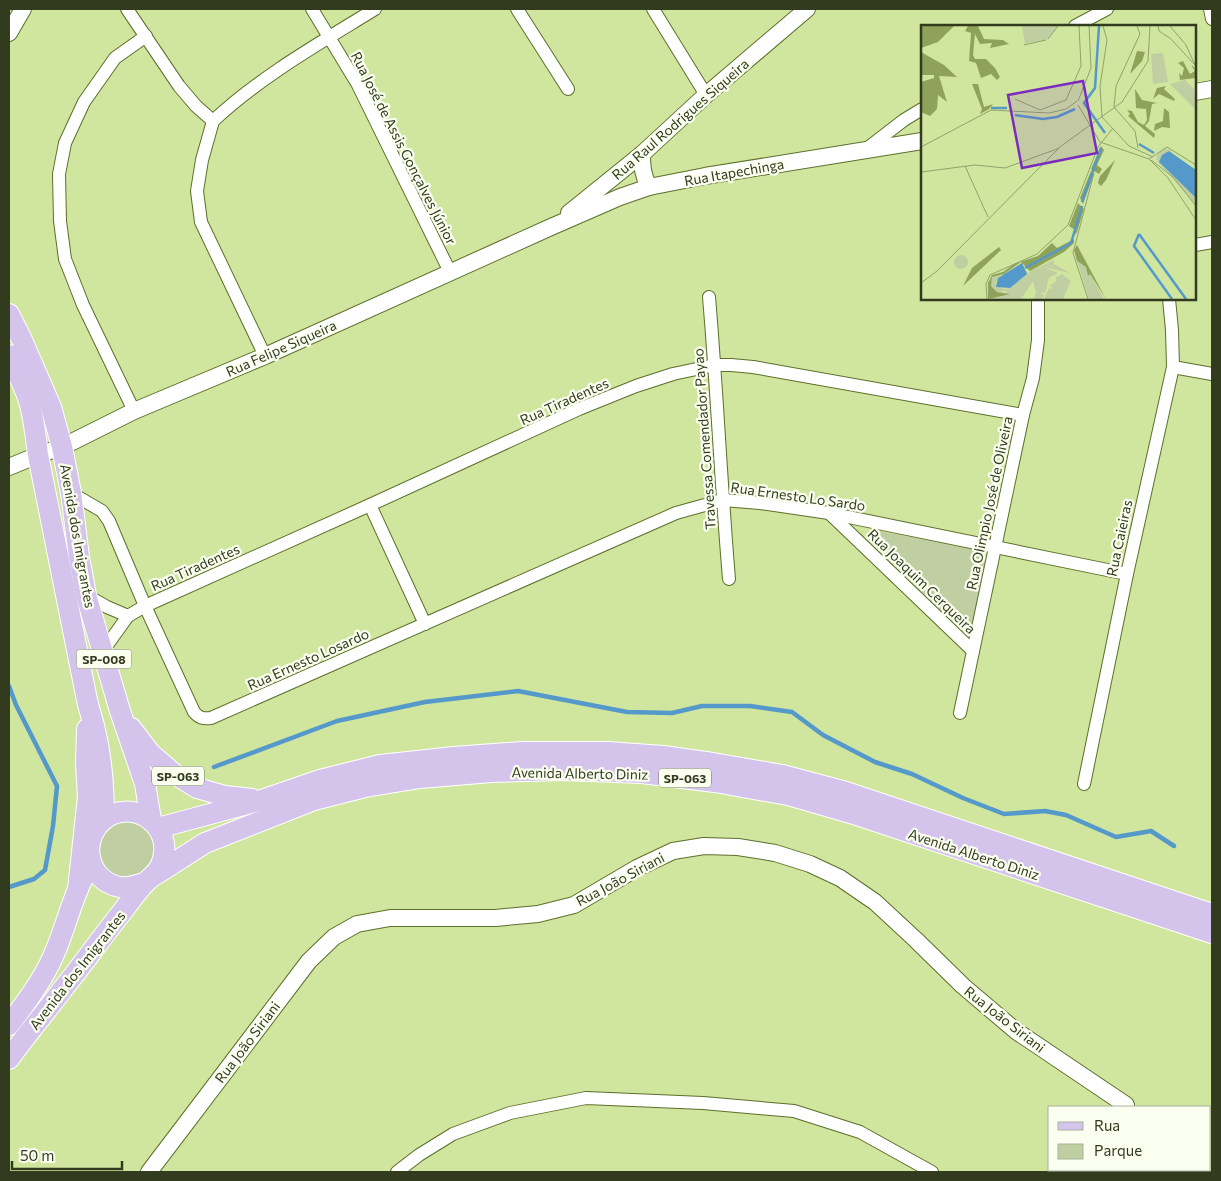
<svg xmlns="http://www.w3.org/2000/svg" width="1221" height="1181" viewBox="0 0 1221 1181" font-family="Commissioner,sans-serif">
  <rect width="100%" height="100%" fill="#d0e69f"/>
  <g fill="#c0cfa1">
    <polygon points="879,531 978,550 984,555 986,563 975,626 966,628 957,626 932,602 868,538 869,533"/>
    <circle cx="127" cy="849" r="29"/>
  </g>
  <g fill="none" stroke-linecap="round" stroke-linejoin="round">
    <g stroke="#5599ca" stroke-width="4.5">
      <polyline points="9,686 16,705 57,786 53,826 45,870 34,879 9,887"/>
      <polyline points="214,767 337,721 425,702 518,691 627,712 672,713 702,706 750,706 792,712 823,735 875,762 912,774 963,798 1004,814 1045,811 1066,815 1116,837 1151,831 1174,846"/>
    </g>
    <g stroke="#5d6e2a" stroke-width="14">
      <g id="minor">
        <polyline points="127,9 179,86 196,106 213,121"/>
        <polyline points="312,9 358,85 450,272"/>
        <polyline points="517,9 568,89"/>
        <polyline points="653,9 706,95"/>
        <polyline points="1210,9 1212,19"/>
        <polyline points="1075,26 1107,9"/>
        <polyline points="213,121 202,160 197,191 201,222 265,356"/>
        <path d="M213 121C261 76 320 43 375 9"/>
        <polyline points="865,150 904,120 922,109"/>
        <polyline points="1195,245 1212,242"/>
        <path d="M709 297C717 391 721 485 729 579"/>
        <polyline points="1173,367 1212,374"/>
        <polyline points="134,411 83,305 65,259 60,221 59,174 65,143 84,102 115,58 146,36"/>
        <path d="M71 493 102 511 109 521 145 606 194 712C199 718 203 719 211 718L676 513 723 500 760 503 829 513 1127 574"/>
        <polyline points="370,505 425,624"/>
        <polyline points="829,513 973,651"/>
        <polyline points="86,595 107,607 128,616"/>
        <polyline points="102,652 128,616 145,606 370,505 579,409 636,386 673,374 715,365 731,365 753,367 1023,415"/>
        <polyline points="960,713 1023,415 1033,378 1038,340 1038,299"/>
        <polyline points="1084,784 1127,574 1173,367 1172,330 1169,299"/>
        <polyline points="397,1172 419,1155 453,1134 510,1113 586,1098 703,1103 794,1111 860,1132 932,1172"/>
      </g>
    </g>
    <g stroke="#5d6e2a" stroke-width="18">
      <g id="tertiary">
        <polyline points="9,33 23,9"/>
        <polyline points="1195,92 1212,89"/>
        <path d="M642 154C642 167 643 176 649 187"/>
        <polyline points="569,213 642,154 706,95 807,9"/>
        <polyline points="9,467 38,455 62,447 134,411 265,356 551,227 620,197 649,187 705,176 922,141"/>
        <polyline points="149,1172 309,961 334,937 357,924 390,918 495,918 538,914 574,905 637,868 673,851 704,846 738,847 775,853 810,864 840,878 875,902 916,940 963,986 1016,1031 1126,1105"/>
      </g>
    </g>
    <g stroke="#fff" stroke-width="22">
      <g id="primary">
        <polyline points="9,314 22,340 51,407 62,447 71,493 79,557 86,595 120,711 145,784 151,820"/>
        <path d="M9 355C16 370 24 385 29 401 34 419 36 437 38 455L87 700C89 710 93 720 95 730 102 759 104 789 104 819"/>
        <polyline points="131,728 150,753 173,773 197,788 225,796 252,799"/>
        <polyline points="158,828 262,800 320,780 380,765 454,757 522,752 608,752 663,756 713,763 782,775 846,792 1212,914"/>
        <polyline points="155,875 205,843 314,800 365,787 420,778 491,772 563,770 642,773 715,782 788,795 857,815 1212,933"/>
        <polyline points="78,889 88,797 86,763 87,729"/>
        <path d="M9 1025C24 1005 40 984 51 961 64 934 70 904 83 878"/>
        <path d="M9 1059C26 1035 45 1013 62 990 83 964 102 937 122 912 130 902 137 891 146 882 152 876 159 872 162 862 168 844 162 827 146 817 136 811 124 810 113 814 78 830 83 880 120 887 130 888 138 885 146 882"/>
      </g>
    </g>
    <use href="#minor" stroke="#fff" stroke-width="12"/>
    <use href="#tertiary" stroke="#fff" stroke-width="16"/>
    <use href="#primary" stroke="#d4c4ec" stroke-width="20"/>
  </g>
  <g text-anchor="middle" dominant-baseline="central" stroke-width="4.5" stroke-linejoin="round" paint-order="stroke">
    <g fill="#fafff0" stroke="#6f765e" stroke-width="1">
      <rect x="76.5" y="649.5" width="55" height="19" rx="4"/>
      <rect x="152" y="766.5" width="52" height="19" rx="4"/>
      <rect x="659" y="768.5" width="52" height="19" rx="4"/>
    </g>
    <g font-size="12" font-weight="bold" fill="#333b1f">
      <text x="104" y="659">SP-008</text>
      <text x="178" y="776">SP-063</text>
      <text x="685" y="778">SP-063</text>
    </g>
    <g font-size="14" fill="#333b1f" stroke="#fafff0">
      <text transform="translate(680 119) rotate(-41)">Rua Raul Rodrigues Siqueira</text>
      <text transform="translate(404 148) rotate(63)">Rua José de Assis Gonçalves Júnior</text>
      <text transform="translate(734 172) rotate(-10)">Rua Itapechinga</text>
      <text transform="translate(281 348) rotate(-24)">Rua Felipe Siqueira</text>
      <text transform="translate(564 401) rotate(-24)">Rua Tiradentes</text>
      <text transform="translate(704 439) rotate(-94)">Travessa Comendador Payao</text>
      <text transform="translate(798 496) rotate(8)">Rua Ernesto Lo Sardo</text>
      <text transform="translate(989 503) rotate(-78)">Rua Olimpio José de Oliveira</text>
      <text transform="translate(78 536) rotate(80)">Avenida dos Imigrantes</text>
      <text transform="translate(1119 538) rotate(-78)">Rua Caieiras</text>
      <text transform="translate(195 567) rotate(-24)">Rua Tiradentes</text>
      <text transform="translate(922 581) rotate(44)">Rua Joaquim Cerqueira</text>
      <text transform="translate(308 659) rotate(-24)">Rua Ernesto Losardo</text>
      <text transform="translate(580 773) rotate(1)">Avenida Alberto Diniz</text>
      <text transform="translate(974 854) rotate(18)">Avenida Alberto Diniz</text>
      <text transform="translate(620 879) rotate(-28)">Rua João Siriani</text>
      <text transform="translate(77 970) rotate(-52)">Avenida dos Imigrantes</text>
      <text transform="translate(1005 1019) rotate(38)">Rua João Siriani</text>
      <text transform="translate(247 1042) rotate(-53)">Rua João Siriani</text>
    </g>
  </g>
  <g transform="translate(921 25)">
    <rect width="275" height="275" fill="#d0e69f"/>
    <path d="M101 1H136L127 14 104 19ZM242 28 247 57 232 59 230 29ZM264 55 275 66V85L249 59ZM243 123 252 126H247L239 138 275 173V180L236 136 235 131ZM33 237a7 7 0 1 1 14 0a7 7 0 1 1-14 0ZM133 235V239L149 248 123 242 137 248 128 253 124 268 118 267 123 270 121 274H112L115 268 112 256 100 274H70L73 270H86L85 266 76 267 70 261 71 252 80 249 74 259 83 264 89 263 106 249 105 245 109 251 108 247ZM156 236 165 242 183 274H168ZM141 249 150 256 142 274H123L128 263 132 264 129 261 135 256V252Z" fill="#c0cfa1"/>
    <path d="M0 1H33L17 17 0 23ZM47 1H57L63 14 82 15 88 19 69 23 71 18 59 19 54 9 52 30 54 34H65L74 43 79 52 76 55 70 49 60 53 55 38 48 36 50 8 44 6ZM216 26 224 27 221 36 209 49ZM0 27 23 40 36 52 18 51 26 77 17 70 16 84 9 91 0 87V57L13 53V50H0ZM262 36 269 49 274 46 270 40 273 42 275 46 274 53 259 55 258 48 261 51 263 43 257 38ZM51 59H57L63 82 72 79 68 84 59 89 61 84ZM245 61 243 64 254 74 253 76 238 69 232 74 236 63ZM214 64 221 75 236 78 231 79 228 96 224 101 234 109 233 113 207 91 209 89 206 85 211 86 217 97 223 100 226 95 225 84 215 83ZM243 83 248 87 249 103 241 102 233 106 234 99 242 96ZM180 121 183 125 176 140 181 144 178 149 170 144ZM194 135 185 155 180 161 177 158 179 151ZM170 146 173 149 162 179 159 173ZM157 178 163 184 156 207 152 212 154 205 148 201ZM153 214V218L143 227 109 246 100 237 83 249 71 252 70 261 76 267 89 269 67 274V258L71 250 82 247 93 239 117 231 131 218 136 223ZM156 220 185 274 169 249 167 251 165 242 156 236 153 225ZM78 222 80 225 42 261 51 243Z" fill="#8ea25a"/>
    <path d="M248 126 275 145V173L238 137 241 130ZM101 238 106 249 89 263 75 262 77 253Z" fill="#5599ca"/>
    <path fill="none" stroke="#5599ca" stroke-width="2.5" d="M178 1 174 63 163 78 184 108M70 83H86M94 90 122 94 136 92 154 84M218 119 233 128M161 177 180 123M218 209 213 221 251 274M218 209 265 274M104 243 150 218 161 181"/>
    <path fill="none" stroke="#91a26c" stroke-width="1" d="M182 1 186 15 179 61 181 92 208 121 232 132M216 1 219 9 195 61 193 82 214 106 217 123M237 1 238 6 250 14 274 40M249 1 265 20 275 42M127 14 137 1M103 20 125 15M94 74 119 85 145 75 160 41 158 1M157 76 170 43 168 1M157 80 179 117 228 134 246 122 275 140M0 122 70 85 128 88 145 84 156 76M228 134 247 153 275 195M230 135 252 152 275 181M44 141 67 192M0 147 54 140 84 143 136 124 201 77 227 36 229 1M152 228 173 148 171 147M152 228 167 274M0 258 16 246 138 123M66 274 65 259 69 250 116 229 147 200 177 122 192 103"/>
    <path fill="#7b2cbf" fill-opacity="0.15" stroke="#7b2cbf" stroke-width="2.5" d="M162 56 176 128 101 143 87 70Z"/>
    <rect width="275" height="275" fill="none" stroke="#333b1f" stroke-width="2.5"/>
  </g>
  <rect width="1221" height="1181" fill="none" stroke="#333b1f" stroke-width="20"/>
  <rect x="1048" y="1106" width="162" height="65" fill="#fafff0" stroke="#aab19c"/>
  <rect x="1058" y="1122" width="25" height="8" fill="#d4c4ec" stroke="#aab19c"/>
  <text x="1094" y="1131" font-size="15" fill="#333b1f">Rua</text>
  <rect x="1058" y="1144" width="25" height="15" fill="#c0cfa1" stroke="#aab19c"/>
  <text x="1094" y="1156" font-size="15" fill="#333b1f">Parque</text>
  <path d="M12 1161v8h110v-8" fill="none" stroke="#333b1f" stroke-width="2.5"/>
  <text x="20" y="1161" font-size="15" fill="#333b1f" stroke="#fafff0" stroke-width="4" paint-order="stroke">50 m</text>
</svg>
